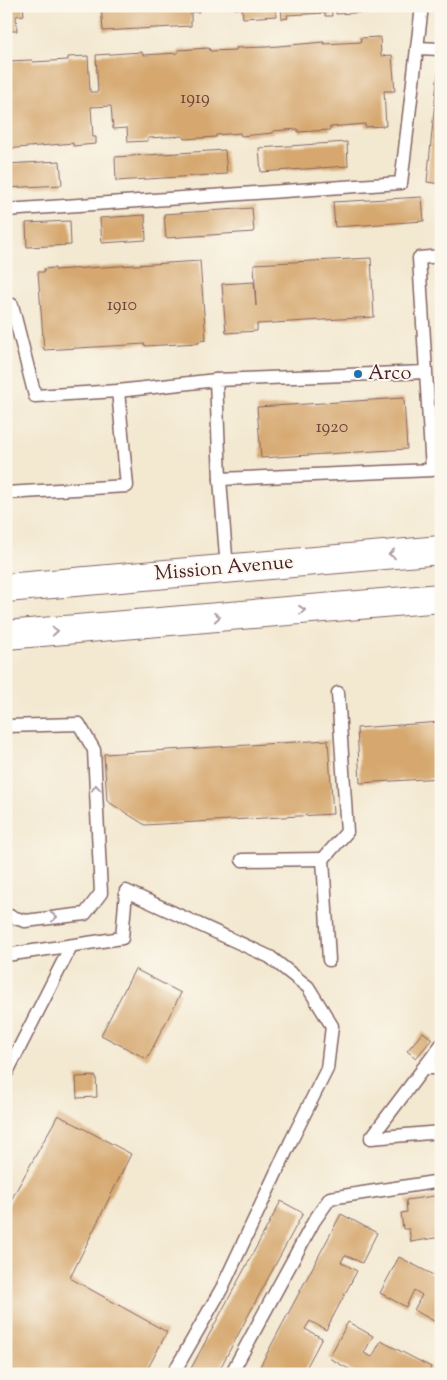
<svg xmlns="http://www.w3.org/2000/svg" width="447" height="1380" viewBox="0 0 447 1380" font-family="'Sorts Mill Goudy',serif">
  <rect width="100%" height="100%" fill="#fbf7ec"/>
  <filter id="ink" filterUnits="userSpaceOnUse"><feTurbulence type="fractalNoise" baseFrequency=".02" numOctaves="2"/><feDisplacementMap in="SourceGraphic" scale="10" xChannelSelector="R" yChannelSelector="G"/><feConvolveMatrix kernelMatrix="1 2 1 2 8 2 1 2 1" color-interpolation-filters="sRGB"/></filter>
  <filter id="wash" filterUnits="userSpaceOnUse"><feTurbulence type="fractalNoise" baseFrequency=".0096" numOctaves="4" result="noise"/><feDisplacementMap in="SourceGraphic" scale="20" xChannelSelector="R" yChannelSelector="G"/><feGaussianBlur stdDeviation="1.12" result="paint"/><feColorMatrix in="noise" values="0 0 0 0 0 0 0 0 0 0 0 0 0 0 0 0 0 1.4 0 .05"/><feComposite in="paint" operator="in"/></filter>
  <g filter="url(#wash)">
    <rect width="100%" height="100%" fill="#f3e8d0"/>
    <g id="blocks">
      <g fill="#d6a86f">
        <polygon points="6,6 23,6 24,15 16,16 17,31 6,31"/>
        <polygon points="101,6 199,6 199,12 191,12 191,26 103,31"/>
        <polygon points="235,6 274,6 277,16 243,18 242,8 235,9"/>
        <polygon points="281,6 331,6 332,16 325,16 325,13 287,15 288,18 282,19"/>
        <polygon points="337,6 370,6 370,12 336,14 336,8"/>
        <polygon points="380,37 381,56 392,55 395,91 384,91 386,126 365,127 365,124 330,127 330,130 298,132 298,129 273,131 273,133 241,136 240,133 216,135 216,137 184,139 183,136 148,138 148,141 128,142 127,128 113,129 111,106 91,107 93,137 96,137 96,144 73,146 73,143 6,149 6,61 32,60 33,62 68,60 68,57 88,56 90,92 98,92 96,55 142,52 143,55 178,53 178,50 209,48 210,51 236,50 236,48 267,47 324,42 324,44 361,42 360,38"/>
        <polygon points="438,71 441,72 441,184 427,182"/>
        <polygon points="347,142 348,166 261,172 259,148"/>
        <polygon points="225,150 227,174 116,181 115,157"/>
        <polygon points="60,161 62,185 6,188 6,164"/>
        <polygon points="422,197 424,221 335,227 333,202"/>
        <polygon points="252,208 254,232 166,238 164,214"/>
        <polygon points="145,215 146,240 102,243 100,218"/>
        <polygon points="70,221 71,245 27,247 26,223"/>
        <polygon points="6,227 8,227 10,248 6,249"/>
        <polygon points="371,258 374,317 257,324 257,331 226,333 222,284 254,282 256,306 254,264"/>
        <polygon points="200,261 206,340 199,341 199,343 145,346 145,344 44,350 38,272 44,272 44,269 55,268 55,270"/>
        <polygon points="404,398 407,449 261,458 257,407"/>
        <polygon points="441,722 441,778 360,783 357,728"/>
        <polygon points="328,740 333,814 145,825 107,801 104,754"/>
        <polygon points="135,969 181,993 147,1059 101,1035"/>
        <polygon points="423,1032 432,1039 416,1058 407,1051"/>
        <polygon points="96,1076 97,1097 77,1098 76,1077"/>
        <polygon points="58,1115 131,1154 70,1278 167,1332 145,1374 6,1374 6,1209"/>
        <polygon points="441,1195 441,1237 411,1242 409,1229 403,1229 401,1213 407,1212 406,1200"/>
        <polygon points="281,1201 303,1213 217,1374 188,1374"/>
        <polygon points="341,1214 377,1233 362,1263 345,1255 341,1262 357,1271 326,1330 310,1321 305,1329 322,1338 303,1374 256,1374"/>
        <polygon points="399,1257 441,1279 441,1325 414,1310 422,1295 414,1290 406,1307 380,1293"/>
        <polygon points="348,1322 373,1336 364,1353 372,1357 381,1341 431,1367 428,1374 358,1374 329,1358"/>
      </g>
    </g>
  </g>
  <g filter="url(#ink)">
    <use href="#blocks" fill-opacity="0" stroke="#856565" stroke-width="1"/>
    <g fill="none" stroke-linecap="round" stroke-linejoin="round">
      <g stroke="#856565" stroke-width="15">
        <g id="lane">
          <polyline points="417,48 441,49"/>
          <polyline points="6,210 401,183 422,6"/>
          <polyline points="6,305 12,305 35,396 118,391 216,380"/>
          <polyline points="426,372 216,380 220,479 432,470 419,258 441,256"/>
          <polyline points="220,479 227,569"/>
          <polyline points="6,493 127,486 118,391"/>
          <polyline points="6,726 79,724 94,750 101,893 85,914 25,921 6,915"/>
          <polyline points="242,860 323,859"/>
          <polyline points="6,955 122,938 126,891 270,957 308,987 332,1026 327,1069 291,1141 222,1288 173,1374"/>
          <polyline points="329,960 323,859 347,832 338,693"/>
          <polyline points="441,1045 371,1138 441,1132"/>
          <polyline points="423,1068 441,1068"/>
          <polyline points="6,1074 71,946"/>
          <polyline points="231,1374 314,1221 330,1198 441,1181"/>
        </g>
      </g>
      <g stroke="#856565" stroke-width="30">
        <g id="primary">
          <polyline points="6,588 441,550"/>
          <polyline points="6,635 441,598"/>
        </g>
      </g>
      <use href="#lane" stroke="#fff" stroke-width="12"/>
      <use href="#primary" stroke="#fff" stroke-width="28"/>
    </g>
    <defs><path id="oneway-chevron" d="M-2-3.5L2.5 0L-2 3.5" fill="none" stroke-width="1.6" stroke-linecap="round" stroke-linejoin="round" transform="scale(1.25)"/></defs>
    <g stroke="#ae9aa0">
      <use href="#oneway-chevron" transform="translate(392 554) rotate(175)"/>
      <use href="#oneway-chevron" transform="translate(302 610) rotate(-5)"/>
      <use href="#oneway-chevron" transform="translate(217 617) rotate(-5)"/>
      <use href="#oneway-chevron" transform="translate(55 631) rotate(-5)"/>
      <use href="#oneway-chevron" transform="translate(96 788) rotate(-93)"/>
      <use href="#oneway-chevron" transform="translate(54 917) rotate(-6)"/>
    </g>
  </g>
  <circle fill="#1f6fb2" stroke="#fbf7ec" stroke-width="2" cx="358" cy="374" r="5"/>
  <g text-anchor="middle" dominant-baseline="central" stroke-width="4" stroke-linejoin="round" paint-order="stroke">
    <g font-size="18" fill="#6d413c">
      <text x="195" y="99">1919</text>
      <text x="122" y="306">1910</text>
      <text x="332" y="428">1920</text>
    </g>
    <g font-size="20" fill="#4a1f2b" stroke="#fbf7ec" text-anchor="start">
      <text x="368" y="374">Arco</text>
    </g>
    <g font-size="20" fill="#4a1f2b" stroke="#fbf7ec">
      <text transform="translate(224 569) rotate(-5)">Mission Avenue</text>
    </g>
  </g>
  <rect width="447" height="1380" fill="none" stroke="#fbf7ec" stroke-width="25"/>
</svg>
